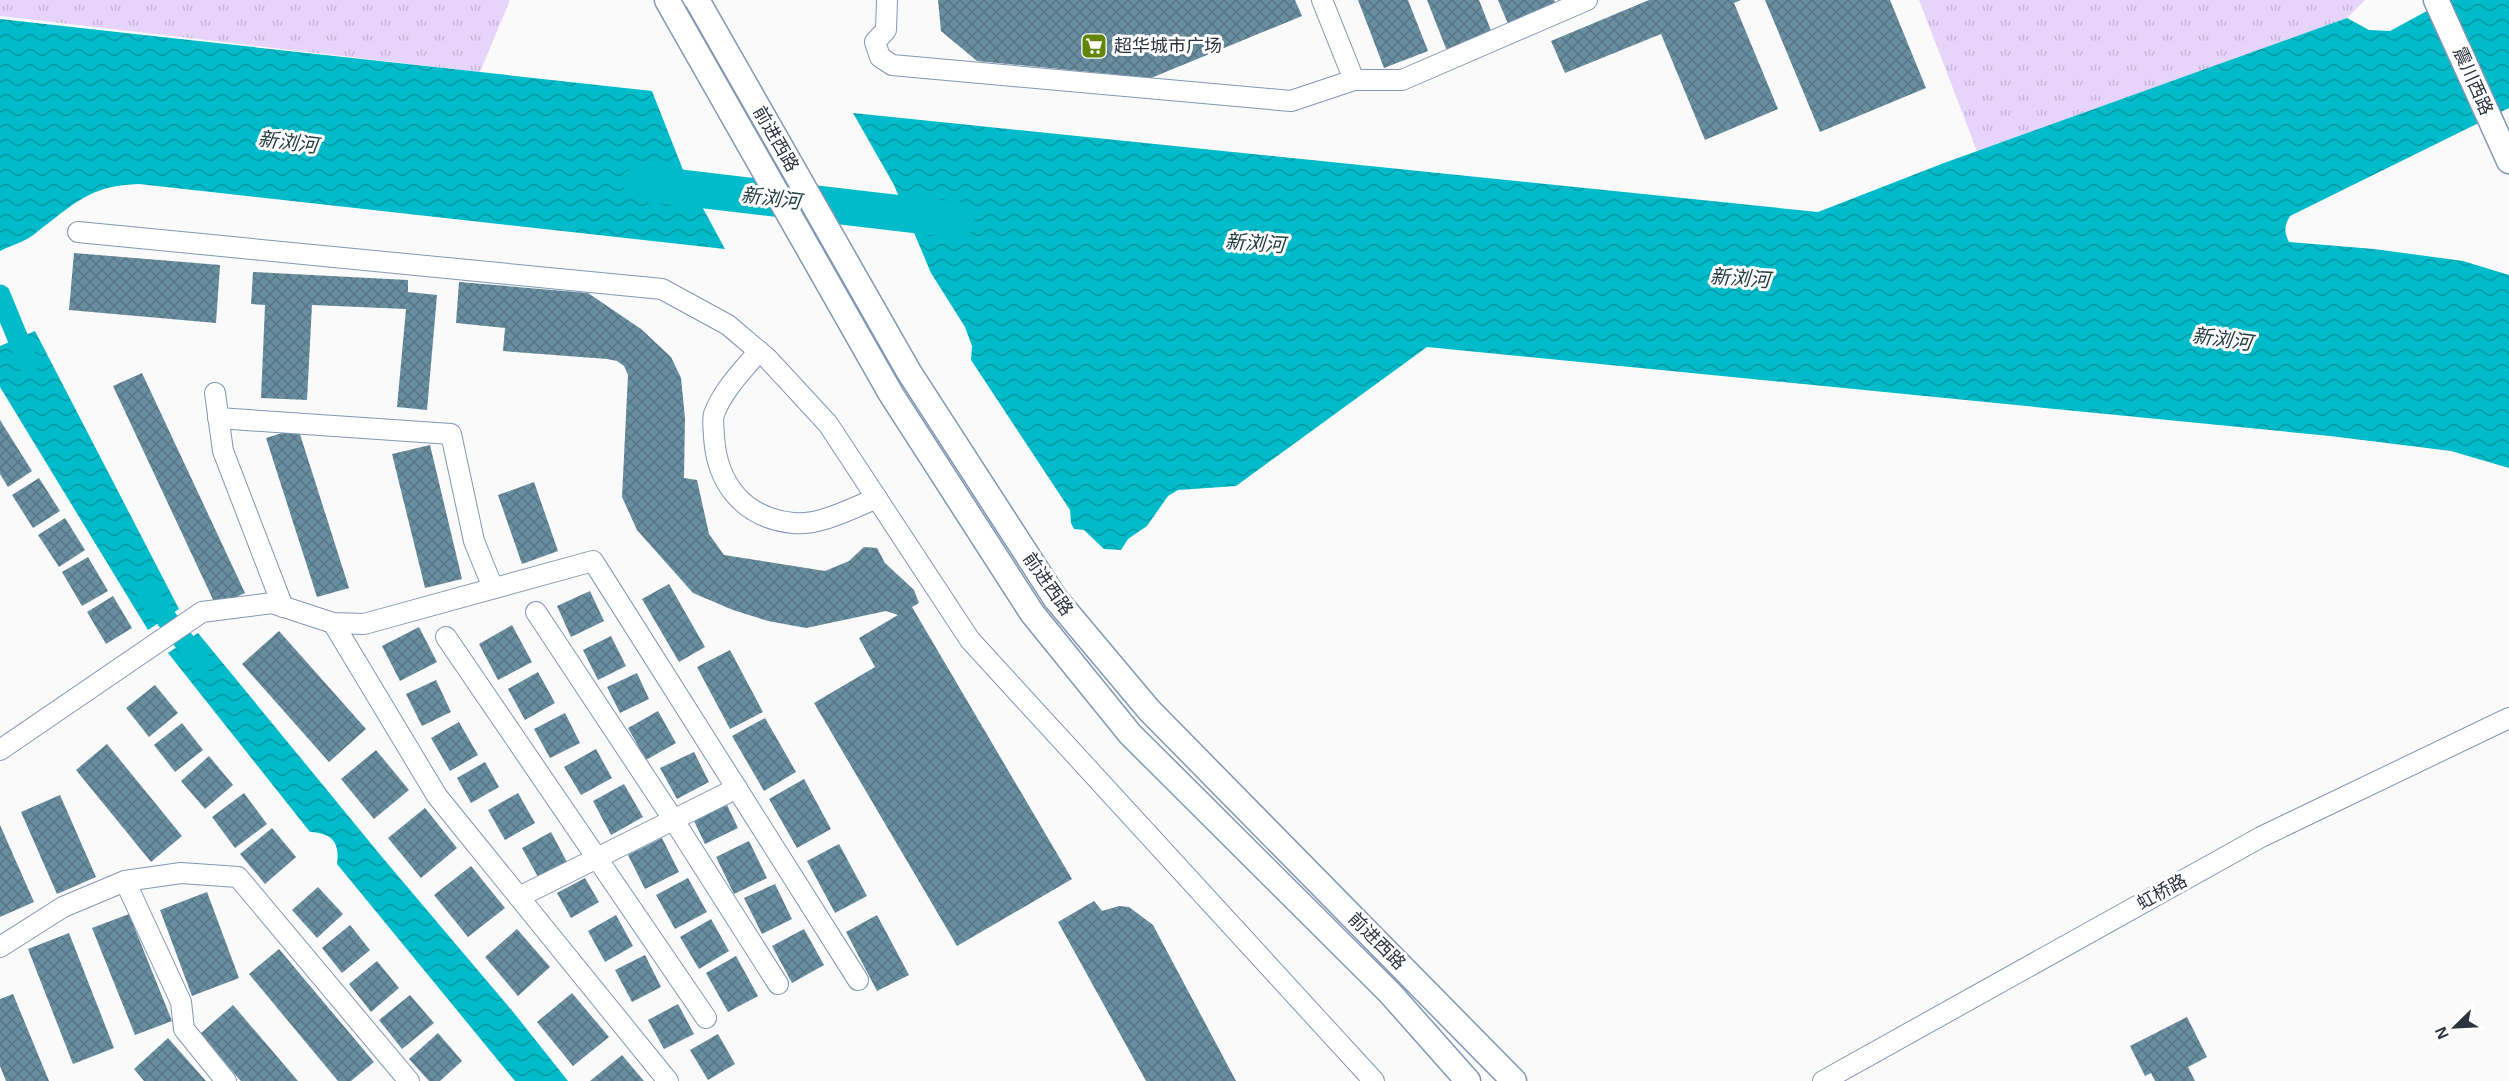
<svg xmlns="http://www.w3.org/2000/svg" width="2509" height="1081" viewBox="0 0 2509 1081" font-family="Arial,'Noto Sans SC',sans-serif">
  <defs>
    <pattern id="park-tufts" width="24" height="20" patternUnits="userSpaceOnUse" patternTransform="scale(1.5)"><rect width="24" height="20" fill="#e7d4fa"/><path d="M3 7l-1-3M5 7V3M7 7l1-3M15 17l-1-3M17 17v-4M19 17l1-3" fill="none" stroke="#c6b6d7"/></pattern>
    <pattern id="water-waves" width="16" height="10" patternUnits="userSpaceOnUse" patternTransform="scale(1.5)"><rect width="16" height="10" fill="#00bbc9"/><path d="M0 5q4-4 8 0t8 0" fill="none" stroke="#0399a5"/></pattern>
    <pattern id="building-cross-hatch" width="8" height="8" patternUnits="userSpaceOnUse" patternTransform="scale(1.5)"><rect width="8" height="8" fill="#698ea0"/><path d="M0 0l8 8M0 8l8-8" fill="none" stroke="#577584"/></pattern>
  </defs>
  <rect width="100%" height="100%" fill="#fafafa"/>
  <g fill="url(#park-tufts)">
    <polygon points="0,0 510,0 480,72 0,16"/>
    <polygon points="1919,0 2365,0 2347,18 1977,151"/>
  </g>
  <g fill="url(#water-waves)">
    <path d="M173 0 153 36 652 91 685 175 725 249 139 184C90 185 74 204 37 232 27 241 12 245 0 251V19L153 36Z"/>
    <path d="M2447 0H2509V108L2290 216C2284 226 2284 232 2289 242L2374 249 2463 261 2509 275V468L2451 451 2330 436 1427 347 1236 486 1178 490 1168 496 1147 526 1128 539 1121 550 1104 549 1084 530 1074 529 1071 523 1070 510 971 360 972 346 965 327 931 273 894 185 853 113 1818 212 1944 163 2347 18 2369 30 2390 31Z"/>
    <polygon points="35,331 179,609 148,630 0,387 0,346"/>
    <path d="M198 633 382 857 514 1013 568 1081H515L337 864C340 842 332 833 310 832L168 653Z"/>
  </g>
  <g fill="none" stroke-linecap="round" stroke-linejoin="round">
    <g stroke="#00bbc9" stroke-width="21">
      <polyline points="0,295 28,363"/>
      <polyline points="148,595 201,663"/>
    </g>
    <polyline stroke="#00bbc9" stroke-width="36" points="642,183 957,220"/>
  </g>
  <g fill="url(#building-cross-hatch)">
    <polygon points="938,0 1295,0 1302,16 1151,78 977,61 941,31"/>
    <polygon points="1358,0 1408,0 1428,51 1384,68"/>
    <polygon points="1427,0 1479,0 1492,33 1447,51"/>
    <polygon points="1498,0 1554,0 1557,6 1509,26"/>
    <polygon points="1649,0 1741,0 1734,3 1778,109 1705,140 1661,34 1565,73 1551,41"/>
    <polygon points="1765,0 1890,0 1926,88 1820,132"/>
    <polygon points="74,253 220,265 216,323 69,310"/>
    <polygon points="253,272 408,280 408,292 437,295 427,410 397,407 406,309 312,305 307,400 261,398 265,305 251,304"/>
    <polygon points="459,282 588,293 641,329 671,357 681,378 685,418 684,478 697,480 709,534 724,555 825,571 849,561 864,547 877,548 885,563 914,590 919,603 912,607 1072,879 957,946 814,703 875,667 859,638 898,615 886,611 806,628 768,621 733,610 693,593 637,530 622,497 628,375 624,366 617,361 607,359 503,351 505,328 456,323"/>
    <polygon points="142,373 245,593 216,606 113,386"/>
    <polygon points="0,420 32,471 8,487 0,474"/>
    <polygon points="298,428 349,588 317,597 266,438"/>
    <polygon points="430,445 462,579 425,588 392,454"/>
    <polygon points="39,478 60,511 33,528 12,495"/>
    <polygon points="534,482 558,551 522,564 498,495"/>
    <polygon points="65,518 85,550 59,567 38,535"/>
    <polygon points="88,557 108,591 82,606 62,572"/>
    <polygon points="669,584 705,647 679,662 642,599"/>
    <polygon points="590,591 604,621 571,637 557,606"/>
    <polygon points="113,596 132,628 106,644 87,612"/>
    <polygon points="512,625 532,662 498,680 479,644"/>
    <polygon points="419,627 437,662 400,681 382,646"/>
    <polygon points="279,631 366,729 329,762 242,664"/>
    <polygon points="611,636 626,666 598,680 583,650"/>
    <polygon points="730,650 763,712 730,729 697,667"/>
    <polygon points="538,672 555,703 525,720 508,689"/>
    <polygon points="637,673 649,699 620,713 607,687"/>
    <polygon points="436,680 451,712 422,726 406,694"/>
    <polygon points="155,685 178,713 149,737 126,708"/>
    <polygon points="658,711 676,743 646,760 628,728"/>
    <polygon points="565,713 580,743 550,758 534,729"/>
    <polygon points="765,718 796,772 764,791 732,736"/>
    <polygon points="459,722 478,755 450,771 431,738"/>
    <polygon points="182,723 203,750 175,772 154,745"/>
    <polygon points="107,744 182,836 151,862 76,770"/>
    <polygon points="596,749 612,778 581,795 564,767"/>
    <polygon points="376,750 409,790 374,819 341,779"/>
    <polygon points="694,752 709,782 677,799 660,768"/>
    <polygon points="209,756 233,785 205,809 181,781"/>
    <polygon points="485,762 499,787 471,803 457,778"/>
    <polygon points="804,779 831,829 797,848 769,799"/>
    <polygon points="624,784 643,817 611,835 593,801"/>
    <polygon points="244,793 267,824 235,848 212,817"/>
    <polygon points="518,793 535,823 505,840 488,810"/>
    <polygon points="60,795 96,877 57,894 21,812"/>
    <polygon points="727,805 738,828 705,844 694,821"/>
    <polygon points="425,808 457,848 421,878 388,838"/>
    <polygon points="0,825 34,902 0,917"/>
    <polygon points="272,828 296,857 265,884 240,854"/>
    <polygon points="551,832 567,862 538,877 522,848"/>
    <polygon points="662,838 679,872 645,889 628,855"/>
    <polygon points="749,841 767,878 734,894 716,857"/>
    <polygon points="839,844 867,896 835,913 807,861"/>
    <polygon points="471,866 505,908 468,937 434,895"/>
    <polygon points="585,878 599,902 571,918 557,893"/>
    <polygon points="688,878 707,912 675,929 656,895"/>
    <polygon points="775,884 792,919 762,934 744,898"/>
    <polygon points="318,887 343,914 317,938 292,910"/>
    <polygon points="207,892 239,978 192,996 160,910"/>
    <polygon points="1094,901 1102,911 1119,906 1129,907 1153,925 1236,1081 1146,1081 1058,922"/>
    <polygon points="129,914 172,1021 135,1035 92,928"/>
    <polygon points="616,915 633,946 605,962 588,931"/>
    <polygon points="877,915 909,975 877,991 846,932"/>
    <polygon points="711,919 729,951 699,969 680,937"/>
    <polygon points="350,925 370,950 342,973 322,948"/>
    <polygon points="517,929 550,967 518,996 485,957"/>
    <polygon points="804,929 824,965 792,983 772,946"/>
    <polygon points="69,933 114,1048 73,1064 28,949"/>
    <polygon points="279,949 374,1062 351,1081 338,1081 249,974"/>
    <polygon points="645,955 661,987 632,1002 615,970"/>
    <polygon points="736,956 758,996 728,1012 706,973"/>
    <polygon points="377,961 399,988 371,1012 349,984"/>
    <polygon points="572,993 609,1037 573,1066 537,1022"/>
    <polygon points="13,994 49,1081 6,1081 0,1066 0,999"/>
    <polygon points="410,995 434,1023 402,1049 379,1020"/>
    <polygon points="678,1004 694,1034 664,1049 648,1020"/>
    <polygon points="233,1005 298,1081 241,1081 200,1034"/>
    <polygon points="2187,1017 2207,1057 2188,1067 2195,1081 2155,1081 2151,1073 2145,1076 2130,1046"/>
    <polygon points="438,1033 462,1061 440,1081 429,1081 409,1059"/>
    <polygon points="718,1034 735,1064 708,1080 690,1050"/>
    <polygon points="168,1038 206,1081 144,1081 134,1069"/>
    <polygon points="622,1055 644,1081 590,1081"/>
  </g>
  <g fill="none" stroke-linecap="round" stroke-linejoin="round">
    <g stroke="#8197b3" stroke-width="22">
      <g id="minor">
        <polyline points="887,0 886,30 875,42 880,57 892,65 1291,101 1354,80 1322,0"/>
        <polyline points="1354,80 1402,80 1587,0"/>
        <polyline points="78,232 662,289 728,325 768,359 828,424 970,640 1374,1081"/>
        <path d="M759 351C743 370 723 390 714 414 712 421 714 430 714 437 717 484 744 518 793 523 819 526 853 508 877 498"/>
        <polyline points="215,393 223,451 283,607"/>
        <polyline points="218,418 451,434 474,541 493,588"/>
        <polyline points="536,612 673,819 778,984"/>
        <polyline points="333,623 437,796 668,1081"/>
        <polyline points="446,637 706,1018"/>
        <polyline points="0,750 202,612 272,603 333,623 364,624 593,561 858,980"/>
        <polyline points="125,881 181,1002 184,1029 226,1081"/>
        <polyline points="519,897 737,788"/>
        <polyline points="0,947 63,907 125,881 181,873 238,877 409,1081"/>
        <polyline points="1823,1081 2261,837 2509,718"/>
      </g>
    </g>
    <g stroke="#8197b3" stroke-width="27">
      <g id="major">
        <polyline points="667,0 891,394 1032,613 1130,734 1390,993 1468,1081"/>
        <polyline points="2436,0 2509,161"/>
        <polyline points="1055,598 1149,710 1514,1081"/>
      </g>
    </g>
    <use href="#minor" stroke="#fff" stroke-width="20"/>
    <use href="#major" stroke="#fff" stroke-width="24"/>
    <g stroke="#8197b3" stroke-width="27" stroke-linecap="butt">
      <polyline id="major-bridge" points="697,0 909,372 1055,598"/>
    </g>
    <use href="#major-bridge" stroke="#fff" stroke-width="24"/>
  </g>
  <defs>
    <g id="supermarket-square" transform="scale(1.35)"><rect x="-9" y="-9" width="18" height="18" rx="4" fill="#618609" stroke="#fff"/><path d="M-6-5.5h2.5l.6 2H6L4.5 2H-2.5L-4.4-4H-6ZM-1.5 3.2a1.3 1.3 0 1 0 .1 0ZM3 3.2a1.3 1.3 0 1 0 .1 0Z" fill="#fff"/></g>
  </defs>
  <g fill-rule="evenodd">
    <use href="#supermarket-square" x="1094" y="46"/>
  </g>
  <g text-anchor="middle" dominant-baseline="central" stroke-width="6" stroke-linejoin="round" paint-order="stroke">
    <g font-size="18" fill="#2b333f" stroke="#fff" text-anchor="start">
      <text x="1114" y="46">超华城市广场</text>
    </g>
    <g font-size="18" fill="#2b333f" stroke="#fff">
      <text transform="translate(2473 81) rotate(66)">震川西路</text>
      <text transform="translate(776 139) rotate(60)">前进西路</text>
      <text transform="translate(1048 584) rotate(55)">前进西路</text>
      <text transform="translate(2162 892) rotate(-29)">虹桥路</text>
      <text transform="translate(1377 941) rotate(45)">前进西路</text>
    </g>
    <g font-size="20" font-style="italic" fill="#233c3e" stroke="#fff">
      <text transform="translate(288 142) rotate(7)">新浏河</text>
      <text transform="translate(771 198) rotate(7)">新浏河</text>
      <text transform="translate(1255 243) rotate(4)">新浏河</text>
      <text transform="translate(1740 278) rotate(4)">新浏河</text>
      <text transform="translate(2222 339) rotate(8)">新浏河</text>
    </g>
  </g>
  <g transform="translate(2455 1027) rotate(246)" stroke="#ffffff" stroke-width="4.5" paint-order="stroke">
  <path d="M0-4.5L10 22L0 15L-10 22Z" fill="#2b333f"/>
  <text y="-9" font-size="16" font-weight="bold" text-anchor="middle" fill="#2b333f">N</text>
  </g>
</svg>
